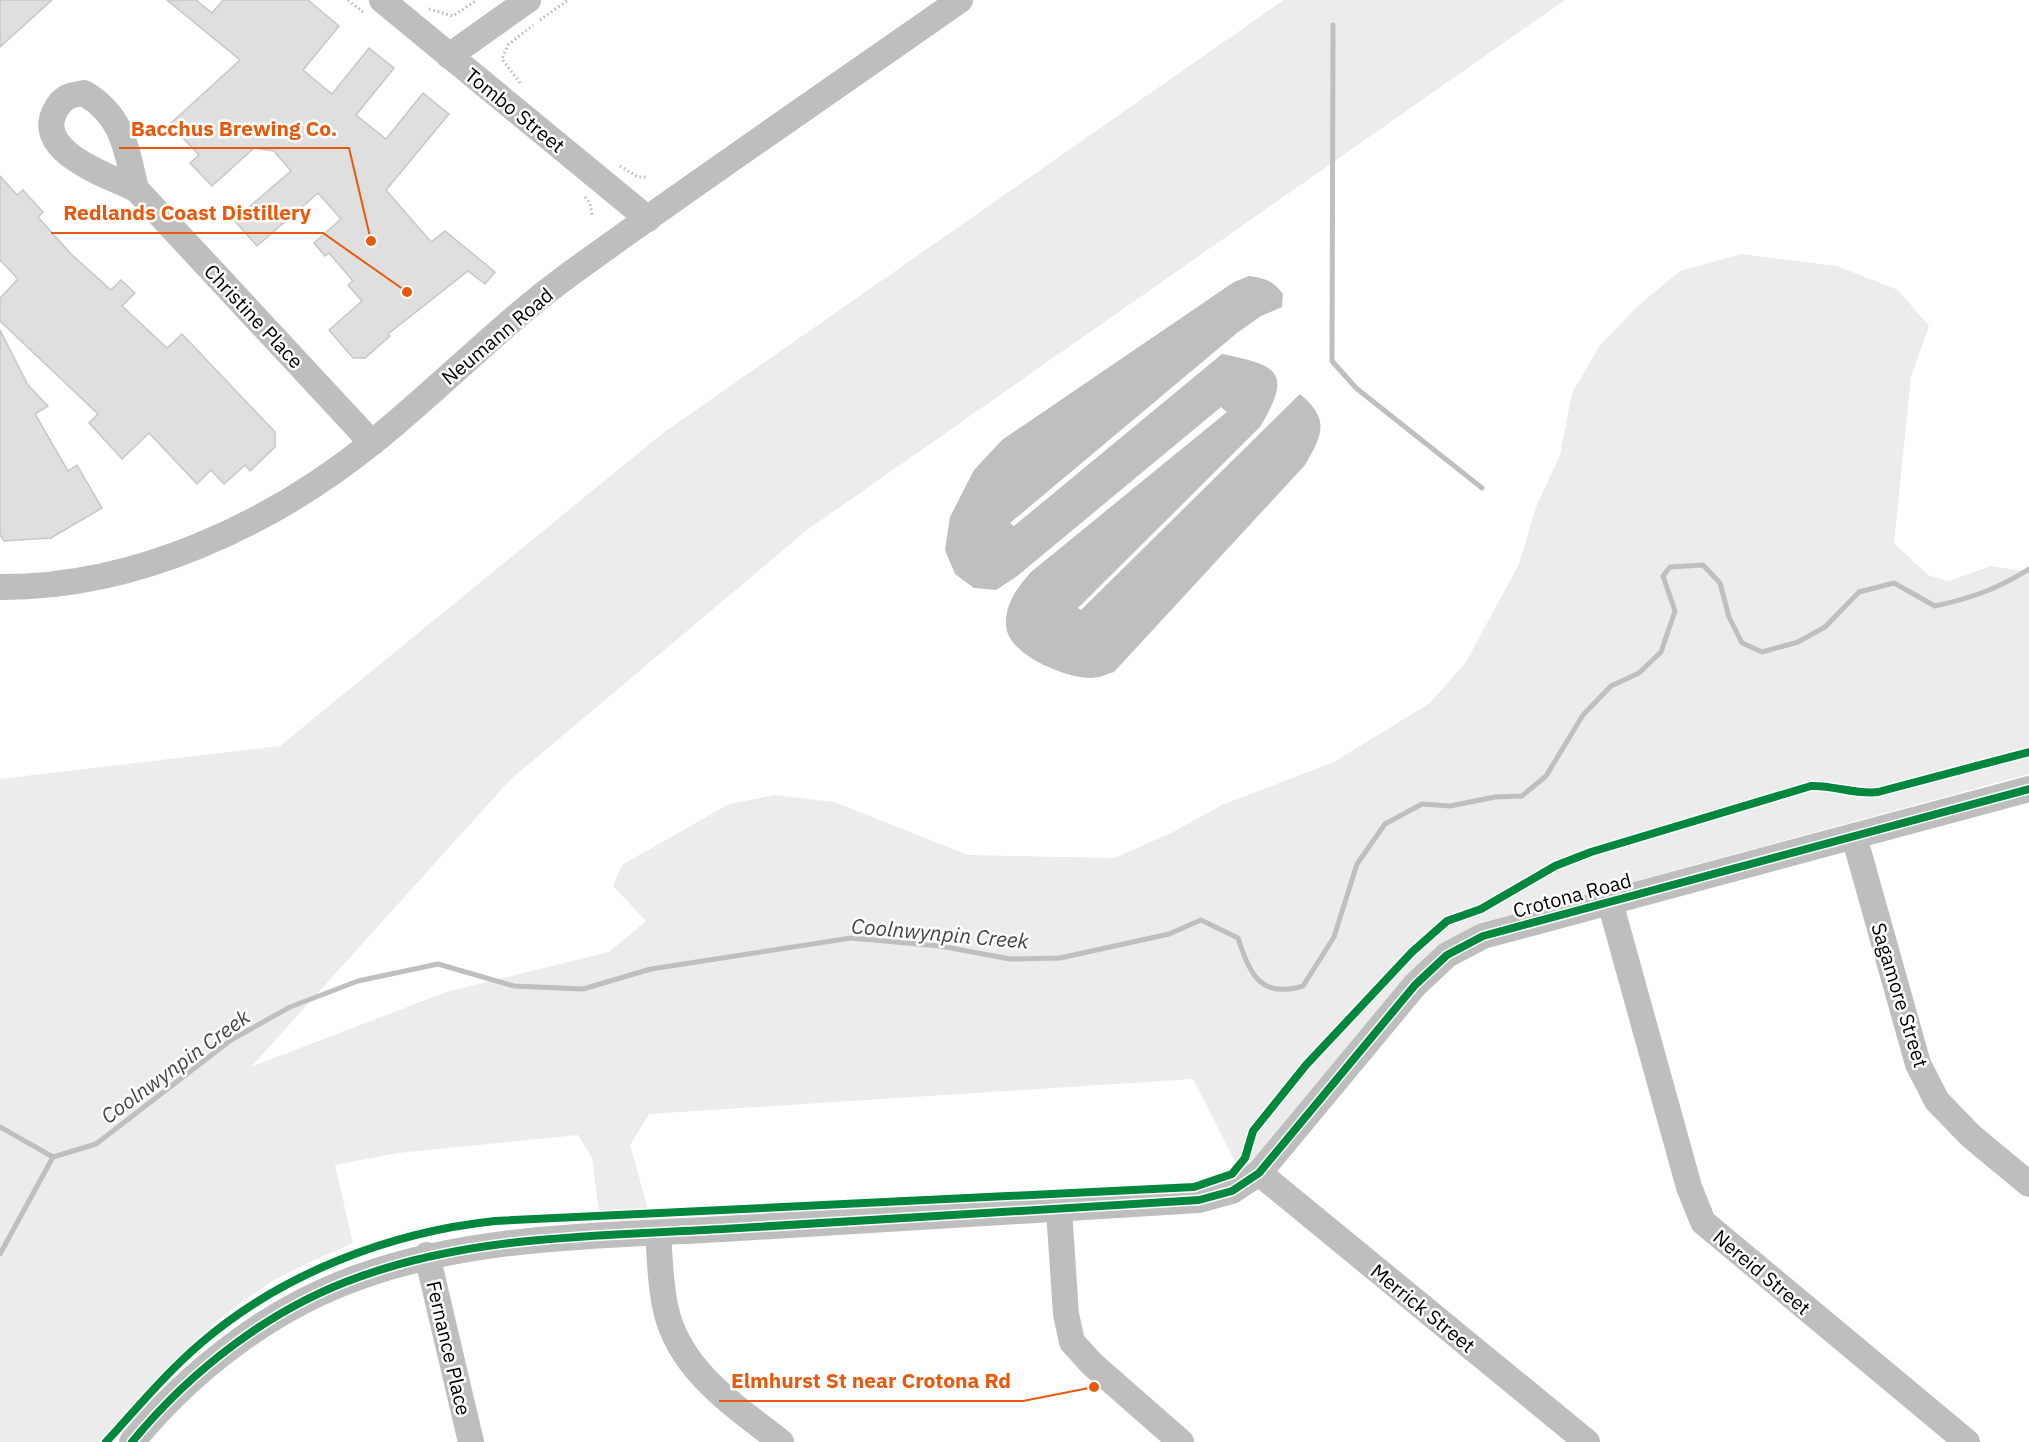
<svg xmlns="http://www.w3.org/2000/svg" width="2029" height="1442" viewBox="0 0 2029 1442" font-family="'IBM Plex Sans',sans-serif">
  <rect width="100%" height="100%" fill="#fff"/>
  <path fill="#ececec" d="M1284 0H1565L807 530 511 779 251 1067 446 992 609 952 646 921 613 886 622 865 729 804 775 795 834 802 968 855 1115 858 1173 832 1222 805 1334 762 1430 703 1466 662 1519 564 1536 507 1560 455 1572 393 1600 345 1638 306 1680 271 1741 254 1837 266 1898 290 1929 326 1911 377 1894 543 1928 575 1949 581 1991 566 2029 572V774L1477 924 1439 946 1405 977 1252 1164 1240 1171 1193 1079 649 1114 630 1145 648 1209 599 1213 592 1158 578 1135 398 1153 335 1165 353 1243C324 1257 290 1269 262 1288 199 1329 150 1386 99 1442H0V779L280 746 663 433Z"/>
  <path fill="#bfbfbf" d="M1249 276C1264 278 1274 281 1283 294L1282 307 1261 316 1237 333 1010 523 1014 526 1222 354C1278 365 1293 372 1260 427L1078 608 1081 610 1300 394C1330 419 1323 434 1305 465L1114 672C1107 674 1099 678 1091 678 1066 678 1007 655 1006 625 1005 603 1018 587 1031 572L1227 412 1221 407 1016 577 996 590 974 588 955 574 945 550 950 517 974 470 1002 440 1234 282Z"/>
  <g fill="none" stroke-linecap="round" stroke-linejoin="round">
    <g stroke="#bfbfbf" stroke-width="5">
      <polyline points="1333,25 1332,361 1356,388 1482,488"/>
      <path d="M0 1127 53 1157 96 1144 231 1040 290 1007 358 981 438 964 514 986 583 989 651 969 851 938 940 946 1010 959 1060 958 1169 934 1201 920 1238 938C1250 974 1260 999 1303 986L1334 937 1357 864 1385 824 1422 804 1450 806 1495 797 1522 796 1546 776 1583 715 1611 686 1639 673 1661 652 1675 611 1663 576 1670 567 1703 565 1720 583 1729 617 1742 643 1762 652 1798 642 1825 627 1859 592 1894 583 1935 606C1972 598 1997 589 2029 569"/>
      <polyline points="0,1254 53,1157"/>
    </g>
  </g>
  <g fill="#dfdfdf" stroke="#c7c7c7" stroke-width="1.5">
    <polygon points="0,0 52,0 0,47"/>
    <polygon points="167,0 196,0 212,13 223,0 308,0 339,26 303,70 332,94 369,48 394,68 356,115 386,139 423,93 449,114 386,190 431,242 445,231 495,272 485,284 468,271 388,334 390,336 365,358 353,358 329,330 362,301 348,285 353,281 329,253 325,256 314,243 341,219 318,193 257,246 234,220 291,171 274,151 254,148 212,186 190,163 199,155 170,124 240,60"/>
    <polygon points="0,176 17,195 23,190 43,212 38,217 71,254 111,290 121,280 135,293 122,306 167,348 182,334 275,432 275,447 250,471 245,465 224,484 211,470 197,484 149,433 122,459 89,423 98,414 0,321 0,298 18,279 0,260"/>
    <polygon points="0,330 28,385 48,406 35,414 68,471 77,465 102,508 51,538 4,541 0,535"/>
  </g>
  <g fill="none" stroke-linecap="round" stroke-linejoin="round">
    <g stroke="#b9b9b9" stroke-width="3" stroke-dasharray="1.5 3" stroke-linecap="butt">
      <polyline points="348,0 363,12"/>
      <polyline points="429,9 453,16 477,0"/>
      <polyline points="540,20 568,0"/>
      <polyline points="520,83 502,59 508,45 533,25"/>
      <polyline points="620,166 638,177 648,177"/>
      <polyline points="585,197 590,203 592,215"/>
    </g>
    <g stroke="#bebebe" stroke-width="26">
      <polyline points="382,0 648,219"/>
      <polyline points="449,56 528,0"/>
      <path d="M84 93C123 116 126 148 136 189 109 176 34 152 55 111 62 97 70 95 84 93Z"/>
      <polyline points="136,189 372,443"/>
      <path d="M0 587C135 588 270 525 373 442 440 388 500 325 570 274 698 181 830 91 960 0"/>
      <polyline points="1854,836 1918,1064 1937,1101 1971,1136 2029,1184"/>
      <polyline points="1610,902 1689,1187 1703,1222 1967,1442"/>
      <polyline points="1259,1173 1587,1442"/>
      <polyline points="1059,1210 1066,1314 1072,1342 1092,1364 1181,1442"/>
      <path d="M658 1233C660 1258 660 1286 666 1310 680 1371 735 1406 781 1442"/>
      <polyline points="427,1255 471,1442"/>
      <path d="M132 1442C191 1370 271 1308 359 1277 475 1235 602 1236 723 1229 882 1220 1041 1211 1199 1200L1232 1191 1259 1173 1415 985 1447 955 1483 936 2029 789"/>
    </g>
    <g stroke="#fff" stroke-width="11">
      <g id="cycleway">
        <path d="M106 1442C137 1408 166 1373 201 1343 281 1274 390 1232 495 1221L1194 1187 1232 1174 1245 1158 1253 1131 1306 1065 1412 952 1447 921 1481 909 1555 866 1591 852 1811 786C1834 785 1855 795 1878 792L2029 752"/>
        <path d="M132 1442C191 1370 271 1308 359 1277 475 1235 602 1236 723 1229 882 1220 1041 1211 1199 1200L1232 1191 1259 1173 1415 985 1447 955 1483 936 2029 789"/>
      </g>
    </g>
    <use href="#cycleway" stroke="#00873e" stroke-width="8"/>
  </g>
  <g text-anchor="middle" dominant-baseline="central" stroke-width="5" stroke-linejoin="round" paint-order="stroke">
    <g font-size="20" fill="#000" stroke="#fff">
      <text transform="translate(515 110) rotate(39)">Tombo Street</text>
      <text transform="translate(254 316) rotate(47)">Christine Place</text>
      <text transform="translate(497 336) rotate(-40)">Neumann Road</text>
      <text transform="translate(1572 895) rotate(-15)">Crotona Road</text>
      <text transform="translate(1900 995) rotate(73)">Sagamore Street</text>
      <text transform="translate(1762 1272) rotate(40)">Nereid Street</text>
      <text transform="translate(1423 1308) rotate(39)">Merrick Street</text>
      <text transform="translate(449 1348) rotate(77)">Fernance Place</text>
    </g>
    <g font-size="21" font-style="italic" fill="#444" stroke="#fff">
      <text transform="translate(940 933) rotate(5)">Coolnwynpin Creek</text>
      <text transform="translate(175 1066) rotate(-36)">Coolnwynpin Creek</text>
    </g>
  </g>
  <path fill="none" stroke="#e8590c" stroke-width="2" d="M371 241L349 148H119M407 292L323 233H51M1094 1387L1023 1401H719"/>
  <g fill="#e8590c" stroke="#fff" stroke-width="2">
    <circle cx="371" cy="241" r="6"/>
    <circle cx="407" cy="292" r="6"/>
    <circle cx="1094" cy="1387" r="6"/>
  </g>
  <g font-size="21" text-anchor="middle" font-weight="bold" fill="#e8590c" stroke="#fff" stroke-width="5" stroke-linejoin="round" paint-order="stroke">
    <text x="234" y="136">Bacchus Brewing Co.</text>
    <text x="187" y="220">Redlands Coast Distillery</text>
    <text x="871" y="1388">Elmhurst St near Crotona Rd</text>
  </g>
</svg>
